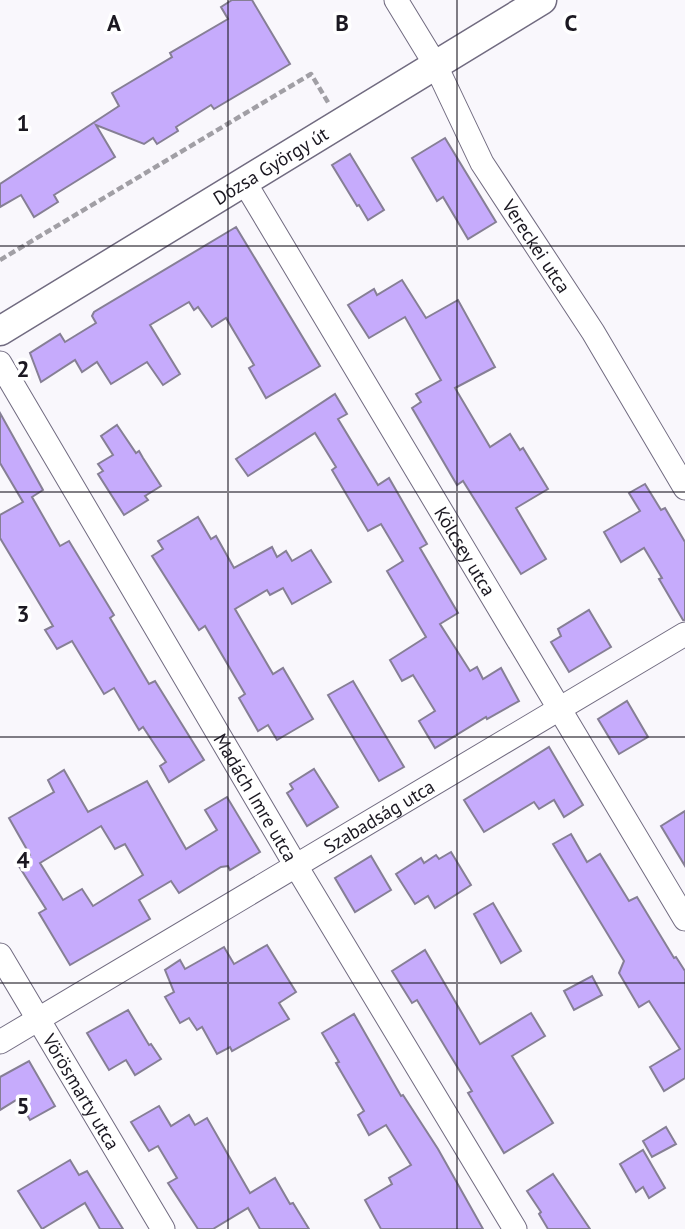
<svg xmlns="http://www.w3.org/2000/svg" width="685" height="1229" viewBox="0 0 685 1229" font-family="'PT Sans',sans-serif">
  <rect width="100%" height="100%" fill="#f9f7fc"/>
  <g fill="#c6abfc" stroke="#867f95" stroke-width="2" fill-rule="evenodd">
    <polygon points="232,0 252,0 290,64 214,109 211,105 176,127 178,131 157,144 153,138 144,144 96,125 115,157 54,195 58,202 34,217 21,195 0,207 0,184 119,106 112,93 172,57 170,53 228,19 221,7"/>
    <polygon points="445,138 496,222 468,239 443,197 437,201 412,158"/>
    <polygon points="350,154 384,210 368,220 359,205 357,206 332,165"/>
    <polygon points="236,227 320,366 266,398 249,368 254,365 226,318 212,327 198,307 194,310 189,302 150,325 180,374 163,385 147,362 111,384 97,362 82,372 75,360 41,382 30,353 60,334 65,342 96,323 92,316 94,312"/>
    <polygon points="402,280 426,318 458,300 495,367 455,388 490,447 510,434 520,450 523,448 548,489 516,508 546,559 521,574 463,481 457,485 412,408 421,402 416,394 441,380 405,317 369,338 348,305 374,289 377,295"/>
    <polygon points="335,394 347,414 338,419 378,485 389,478 427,544 420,548 458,613 440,624 470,671 477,667 483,679 501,668 519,701 487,719 486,717 435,748 419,721 435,711 413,675 402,681 390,660 426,637 387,571 403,561 381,524 368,531 332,470 336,467 315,433 248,476 236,459"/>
    <polygon points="0,413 43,490 32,497 60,546 69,541 114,615 110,618 149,684 155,681 204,760 169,782 160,766 166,762 143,727 139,730 114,688 104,694 72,641 57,649 45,630 53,626 0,538 0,515 23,502 0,463"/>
    <polygon points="117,425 136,453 139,451 143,458 161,486 145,496 148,500 124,515 98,474 103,471 98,464 113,455 101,436"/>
    <polygon points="645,484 661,510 665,508 685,542 685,620 683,620 659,579 662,578 644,548 621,562 604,532 640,511 629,493"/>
    <polygon points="198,517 211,539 216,536 234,568 272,547 277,557 286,551 292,561 311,550 331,582 292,604 283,588 270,595 267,590 235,609 273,674 283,668 313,719 277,740 268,725 258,731 239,698 245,694 205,626 199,630 152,556 163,549 158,541"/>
    <polygon points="589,610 611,647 569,672 551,642 561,636 558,629"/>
    <polygon points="353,681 404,767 379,781 328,695"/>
    <polygon points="627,701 648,737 619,754 598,719"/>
    <polygon points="549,747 583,805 564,817 554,800 539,809 534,802 484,832 464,800"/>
    <polygon points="314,769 338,807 307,826 287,793 293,789 290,784"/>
    <path d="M64 770 88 812 147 781 186 849 217 830 205 810 227 797 260 852 230 870 228 866 221 867 179 893 171 881 139 900 150 919 70 965 39 913 46 909 17 863 30 855 9 818 54 792 48 780ZM101 826 115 849 125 844 143 875 93 906 82 889 63 900 40 863Z"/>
    <polygon points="685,811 685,866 661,826"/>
    <polygon points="571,834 587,862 600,854 629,901 637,897 674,958 676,957 685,971 685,1078 664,1091 650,1067 680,1049 649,1001 639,1007 619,973 624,961 553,844"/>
    <polygon points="451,852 471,885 435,908 428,896 415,904 396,874 421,858 424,863 436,855 439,859"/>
    <polygon points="371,856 391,890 355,912 335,878"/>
    <polygon points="493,903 521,951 501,963 474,914"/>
    <polygon points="267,945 296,992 279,1003 289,1019 232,1051 230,1047 217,1054 202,1027 197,1030 189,1018 180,1023 165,997 174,992 165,970 180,960 185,969 224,947 234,964"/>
    <polygon points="425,950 480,1044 531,1013 545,1036 512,1056 553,1123 504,1153 468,1093 472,1091 450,1055 417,1000 412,1003 392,971"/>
    <polygon points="592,976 602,995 574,1010 564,991"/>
    <polygon points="128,1010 149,1045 151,1044 161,1059 135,1075 126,1060 109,1070 87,1033"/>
    <polygon points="354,1014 401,1096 403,1095 438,1149 483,1229 381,1229 365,1200 392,1184 389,1178 411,1165 386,1125 369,1135 358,1115 364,1111 336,1063 339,1062 322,1033"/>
    <polygon points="29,1061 55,1106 30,1120 18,1099 0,1110 0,1077"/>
    <polygon points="159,1106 171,1126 189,1115 195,1125 207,1118 250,1193 275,1178 290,1204 293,1203 309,1229 260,1229 248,1208 213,1229 198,1229 168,1183 177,1178 158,1146 149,1151 131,1122"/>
    <polygon points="666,1127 676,1144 652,1157 643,1141"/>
    <polygon points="643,1150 665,1188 649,1198 643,1187 636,1192 620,1164"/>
    <polygon points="70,1160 79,1175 87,1171 123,1229 100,1229 85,1203 42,1229 18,1191"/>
    <polygon points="553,1174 590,1229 548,1229 539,1214 541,1212 527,1191"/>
  </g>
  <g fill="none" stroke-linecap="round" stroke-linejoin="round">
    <g stroke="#716b80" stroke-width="25">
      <g id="minor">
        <path id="s1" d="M396 0 435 64 482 163 593 332 685 488"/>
        <path id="s2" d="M245 183 685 919"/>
        <path id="s3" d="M0 363 296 866 515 1229"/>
        <path id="s4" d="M0 955 163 1229"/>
        <path id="s5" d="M0 1042 685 634"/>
      </g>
    </g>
    <g stroke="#716b80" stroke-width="31">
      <g id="tertiary">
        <path id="s6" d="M0 331 542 0"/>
      </g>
    </g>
    <polyline stroke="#a19fa5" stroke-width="4.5" stroke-dasharray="7 3.5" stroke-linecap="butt" points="0,260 311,74 329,104"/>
    <use href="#minor" stroke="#fff" stroke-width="23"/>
    <use href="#tertiary" stroke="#fff" stroke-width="28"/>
  </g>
  <path fill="none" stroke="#1b1821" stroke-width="2" stroke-opacity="0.55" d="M228 0V1229M457 0V1229M0 246H685M0 492H685M0 737H685M0 983H685"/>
  <g text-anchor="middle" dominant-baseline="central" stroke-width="7" stroke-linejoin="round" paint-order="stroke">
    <g font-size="19" fill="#1b1821" stroke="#fff">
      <text stroke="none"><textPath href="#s6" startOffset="317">Dózsa György út</textPath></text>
      <text stroke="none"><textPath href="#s1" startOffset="284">Vereckei utca</textPath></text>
      <text stroke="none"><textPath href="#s2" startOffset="429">Kölcsey utca</textPath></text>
      <text stroke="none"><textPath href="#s3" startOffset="504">Madách Imre utca</textPath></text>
      <text stroke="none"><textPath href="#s5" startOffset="441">Szabadság utca</textPath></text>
      <text stroke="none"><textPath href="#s4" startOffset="159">Vörösmarty utca</textPath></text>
    </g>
  </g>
  <g font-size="23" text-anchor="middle" font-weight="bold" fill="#1b1821" stroke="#fff" stroke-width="7" stroke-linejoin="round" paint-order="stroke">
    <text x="114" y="31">A</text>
    <text x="342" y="31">B</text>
    <text x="571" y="31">C</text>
    <text x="23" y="131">1</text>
    <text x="23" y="377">2</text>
    <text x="23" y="622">3</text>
    <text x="23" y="868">4</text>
    <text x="23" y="1114">5</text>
  </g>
</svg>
